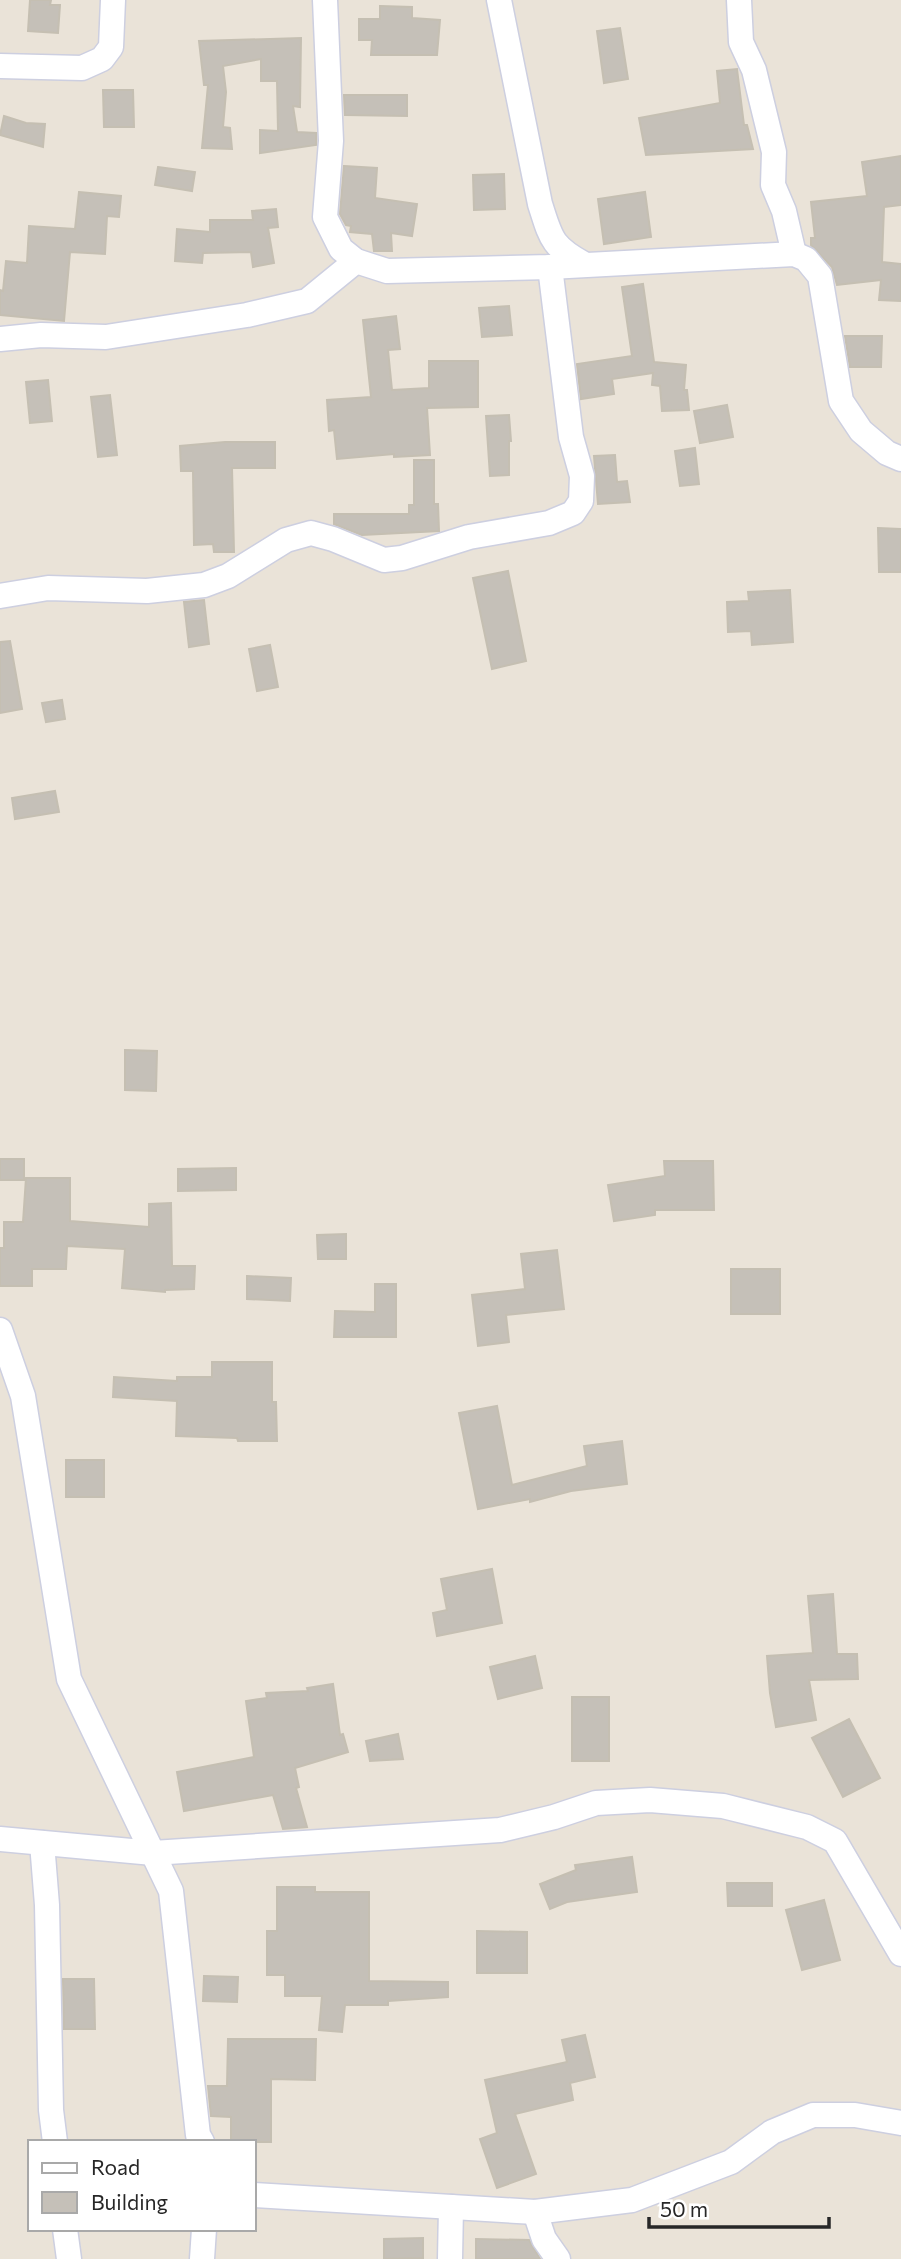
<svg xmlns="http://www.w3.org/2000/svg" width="901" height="2259" viewBox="0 0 901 2259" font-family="Commissioner,sans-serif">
  <rect width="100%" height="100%" fill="#eae3d8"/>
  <g fill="#c5c0b8" stroke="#c5bfb2" stroke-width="2">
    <polygon points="30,0 51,0 50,5 60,5 58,33 28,31"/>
    <polygon points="380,6 412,7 412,18 440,20 437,55 371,55 372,40 359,40 359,19 380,19"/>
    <polygon points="620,28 628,79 604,83 597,31"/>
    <polygon points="301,38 300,107 293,106 297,132 316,133 316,145 260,153 260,130 278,131 277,81 261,81 261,59 223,66 226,92 223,127 230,128 232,149 202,148 208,85 204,85 199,41"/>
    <polygon points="737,69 744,125 747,125 753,149 646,155 639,118 720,103 717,71"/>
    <polygon points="103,90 133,90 134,127 104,127"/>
    <polygon points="344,95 407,95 407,116 345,115"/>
    <polygon points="4,116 26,123 45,124 43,147 0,135"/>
    <polygon points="901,156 901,205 884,207 882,262 901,264 901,301 879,300 881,280 837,285 832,267 811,245 811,238 815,238 811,202 867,196 862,162"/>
    <polygon points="344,166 377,168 375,198 417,204 412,236 391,233 392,251 374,251 372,234 350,232 351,226 346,225 340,214"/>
    <polygon points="158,167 195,172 192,191 155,185"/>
    <polygon points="504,174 505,209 474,210 473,175"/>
    <polygon points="79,192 121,196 119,217 107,216 105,254 70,252 64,321 0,315 0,290 3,291 6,261 27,263 29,226 75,229"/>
    <polygon points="645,192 651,237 604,244 598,199"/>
    <polygon points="276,209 278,227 268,228 274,263 253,267 251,252 203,253 202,263 175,261 177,229 210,232 210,220 253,220 252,211"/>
    <polygon points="643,284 654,362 686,365 684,390 687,390 689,410 662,411 660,386 652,385 653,373 612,379 614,394 581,399 577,364 632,356 622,287"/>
    <polygon points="509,306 512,335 482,337 479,308"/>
    <polygon points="396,316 400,349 388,350 392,390 429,388 429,361 478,361 478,407 427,408 430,455 394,457 394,454 337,459 334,430 329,431 327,400 371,397 363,320"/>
    <polygon points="845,336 882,336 881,367 850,367"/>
    <polygon points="48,380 52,421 30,423 26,382"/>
    <polygon points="110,395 117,455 98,457 91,397"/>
    <polygon points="727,405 733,437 700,443 694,411"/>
    <polygon points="509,415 511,441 509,441 509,475 490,476 486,416"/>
    <polygon points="225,442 275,442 275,468 232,468 234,552 214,552 213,544 194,545 193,471 181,471 180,446"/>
    <polygon points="695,448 699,484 680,486 675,451"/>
    <polygon points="615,455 617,482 627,481 630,502 598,504 594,456"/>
    <polygon points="414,460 434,460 434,504 438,504 439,531 362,535 334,524 334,514 409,514 409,505 414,505"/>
    <polygon points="878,528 901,529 901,572 879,572"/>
    <polygon points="508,571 526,661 492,669 473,578"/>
    <polygon points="790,590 793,642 752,645 751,631 728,632 727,602 749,601 748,592"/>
    <polygon points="204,600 209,644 189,647 184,602"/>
    <polygon points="10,641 22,709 0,713 0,642"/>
    <polygon points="270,645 278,687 257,691 249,649"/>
    <polygon points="62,700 65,719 46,722 42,703"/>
    <polygon points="55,791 59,812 15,819 12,798"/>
    <polygon points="125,1050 157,1051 156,1091 125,1090"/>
    <rect x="0" y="1159" width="24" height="21"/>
    <polygon points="664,1161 713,1161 714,1210 655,1210 655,1215 614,1221 608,1185 665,1176"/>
    <polygon points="236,1168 236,1190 178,1191 178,1169"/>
    <polygon points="26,1178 70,1178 70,1221 149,1227 149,1204 171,1203 172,1266 195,1266 194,1289 165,1290 165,1292 122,1288 125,1249 67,1246 66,1269 32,1269 32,1286 0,1286 0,1248 4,1248 4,1222 23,1222"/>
    <polygon points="346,1234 346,1259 318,1259 317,1235"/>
    <polygon points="557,1250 564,1309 506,1315 509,1342 478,1346 472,1295 525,1289 521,1254"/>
    <rect x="731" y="1269" width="49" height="45"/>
    <polygon points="247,1276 291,1278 290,1301 247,1299"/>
    <polygon points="375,1284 396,1284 396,1337 334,1337 335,1311 375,1312"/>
    <polygon points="212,1362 272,1362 272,1402 276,1402 277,1441 238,1441 237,1438 176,1436 177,1401 113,1397 114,1377 177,1381 177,1377 212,1377"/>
    <polygon points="497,1406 512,1485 587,1466 584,1446 622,1441 627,1484 571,1491 530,1502 530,1499 478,1509 459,1413"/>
    <rect x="66" y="1460" width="38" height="37"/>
    <polygon points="492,1569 502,1623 437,1636 433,1613 447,1610 441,1579"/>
    <polygon points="833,1594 837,1654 857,1654 858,1679 809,1680 816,1720 776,1727 770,1693 767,1656 813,1653 808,1596"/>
    <polygon points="535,1656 542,1688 498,1699 490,1667"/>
    <polygon points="333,1684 340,1735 343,1734 348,1752 295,1768 299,1787 296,1788 307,1827 283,1829 273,1795 184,1811 177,1772 254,1757 246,1701 267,1698 266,1693 308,1691 307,1688"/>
    <rect x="572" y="1697" width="37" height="64"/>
    <polygon points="849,1719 880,1778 843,1797 812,1738"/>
    <polygon points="398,1734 403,1759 370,1761 366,1741"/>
    <polygon points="632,1857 637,1892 567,1902 550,1909 540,1884 576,1870 575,1865"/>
    <polygon points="727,1883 772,1883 772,1906 728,1906"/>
    <polygon points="277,1887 315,1887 315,1892 369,1892 369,1981 448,1982 448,1997 388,2001 388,2005 345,2005 342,2032 319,2030 322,1996 285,1996 285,1975 267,1975 267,1931 277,1931"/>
    <polygon points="824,1900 840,1960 802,1970 786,1910"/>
    <polygon points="477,1931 527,1932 527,1973 477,1973"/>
    <polygon points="204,1976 238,1977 237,2002 203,2001"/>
    <polygon points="63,1979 94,1979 95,2029 64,2029"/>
    <polygon points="585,2035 595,2077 570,2083 573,2100 515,2114 536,2174 497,2188 480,2139 497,2133 485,2080 567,2062 562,2040"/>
    <polygon points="228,2039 316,2039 315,2080 271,2079 271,2142 231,2142 231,2117 211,2116 208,2086 227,2086"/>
    <polygon points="423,2238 423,2258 384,2259 384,2239"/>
    <polygon points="476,2239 529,2240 540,2259 476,2259"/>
  </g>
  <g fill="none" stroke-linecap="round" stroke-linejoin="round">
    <g stroke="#cdcfe0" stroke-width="27">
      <g id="minor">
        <polyline points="325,0 331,141 325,217 341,249 356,261 387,271 550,267 794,254 806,259 820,276 841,401 861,431 887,453 901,459"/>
        <path d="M499 0 540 204C551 238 551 246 584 264"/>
        <polyline points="739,0 741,42 754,70 774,152 773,185 784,211 794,254"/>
        <polyline points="0,66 82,68 102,59 111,47 113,0"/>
        <polyline points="0,339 41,335 106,337 247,315 307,301 356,261"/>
        <polyline points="0,596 48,588 147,591 204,585 228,576 286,540 311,533 333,539 384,560 402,558 469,537 549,523 573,513 581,501 582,476 571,437 550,267"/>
        <polyline points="0,1330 23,1396 69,1679 171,1891 198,2135 202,2142"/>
        <polyline points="0,1839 153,1853 500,1830 554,1817 596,1803 650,1800 723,1806 807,1827 835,1841 901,1954"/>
        <polyline points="42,1843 47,1905 51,2110 55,2142"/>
        <polyline points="254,2195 535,2212 632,2200 731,2162 772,2132 813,2115 855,2115 901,2123"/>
        <polyline points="535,2212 544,2239 558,2259"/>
        <polyline points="65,2229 69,2259"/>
        <polyline points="202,2259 204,2229"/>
        <polyline points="450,2259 451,2207"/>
      </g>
    </g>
    <use href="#minor" stroke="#fff" stroke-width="24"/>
  </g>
  <rect x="28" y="2140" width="228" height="91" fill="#ffffff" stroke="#a9a9a9" stroke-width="2"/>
  <rect x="42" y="2163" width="35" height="10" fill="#ffffff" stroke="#a9a9a9" stroke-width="2"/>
  <text x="91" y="2175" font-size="21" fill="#272727">Road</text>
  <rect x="42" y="2192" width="35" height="21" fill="#c5c0b8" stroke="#a9a9a9" stroke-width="2"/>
  <text x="91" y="2210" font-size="21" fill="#272727">Building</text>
  <path d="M649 2217v10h180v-10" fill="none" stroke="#272727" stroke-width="3.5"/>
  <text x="660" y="2217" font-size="21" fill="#272727" stroke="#ffffff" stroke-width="5" paint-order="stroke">50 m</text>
</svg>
